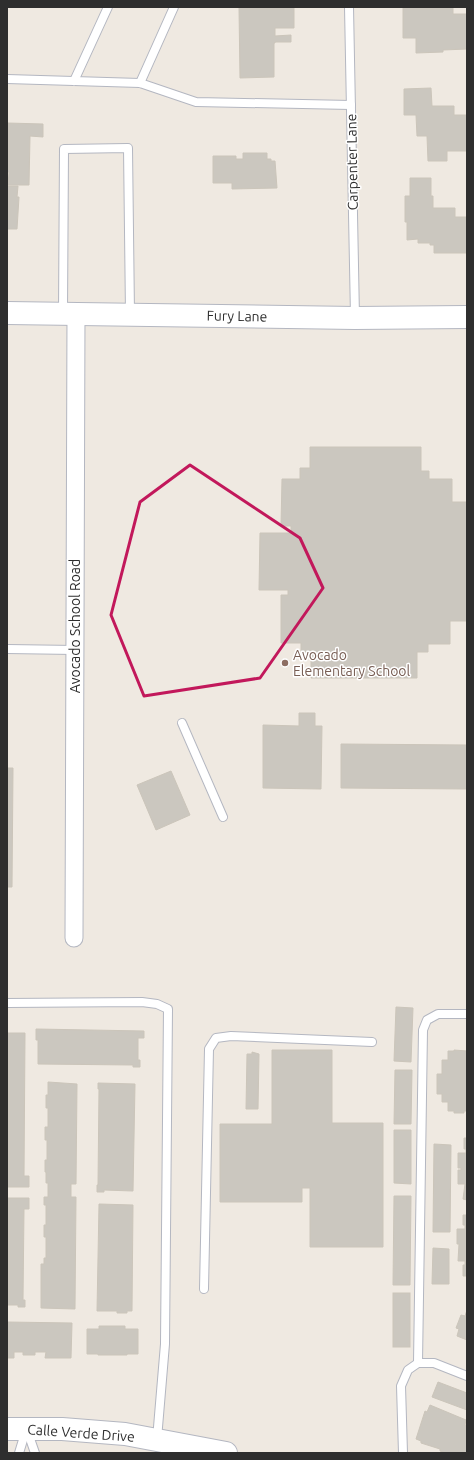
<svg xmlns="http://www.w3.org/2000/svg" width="474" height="1460" viewBox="0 0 474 1460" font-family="Ubuntu,sans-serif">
  <rect width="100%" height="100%" fill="#efe9e1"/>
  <g fill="#cbc7bf" stroke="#cbc5ba">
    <polygon points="239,7 294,7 294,28 275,28 275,36 291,35 291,42 275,42 275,43 274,43 274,77 240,78"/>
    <polygon points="403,7 453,7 453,14 467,14 467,49 443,50 443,52 416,53 416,38 403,38"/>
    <polygon points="431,88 432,106 454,106 454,115 467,115 467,151 447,151 447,161 428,161 427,136 417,136 416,115 404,115 404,89"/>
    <polygon points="7,123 43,124 43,137 30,136 29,185 8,185 9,172 7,172"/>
    <polygon points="243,153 267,153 267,159 271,159 271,161 275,161 277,188 232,189 232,183 213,183 213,156 236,156 236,159 243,159"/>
    <polygon points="410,178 431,178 431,196 433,196 433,208 455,208 455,217 467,217 467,253 434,253 434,245 430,245 430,243 418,243 418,239 407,240 407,222 405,222 405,196 410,196"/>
    <polygon points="7,182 7,186 18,186 17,197 19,197 17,229 7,229"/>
    <polygon points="310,447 421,447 421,471 429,471 429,479 452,479 452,502 467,502 467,621 450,621 450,644 428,644 428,652 417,652 417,678 311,678 311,652 301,652 301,643 281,643 281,595 288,595 288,590 259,590 260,533 291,533 291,526 281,526 282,479 300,479 300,468 310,468"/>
    <polygon points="299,713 315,713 315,726 322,726 321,789 263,788 263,725 299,726"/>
    <polygon points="341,744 467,745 467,789 341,788"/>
    <polygon points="7,768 13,768 12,887 7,887"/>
    <polygon points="171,771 190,815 156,830 137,785"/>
    <polygon points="396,1007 413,1008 411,1062 394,1061"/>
    <polygon points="36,1029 144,1031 144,1038 138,1038 138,1060 140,1060 140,1067 133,1067 133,1065 38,1064 38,1040 36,1040"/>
    <polygon points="7,1033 25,1033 24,1176 29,1176 29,1187 7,1187"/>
    <polygon points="272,1050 332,1050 332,1123 383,1123 383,1247 310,1247 310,1188 302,1188 302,1202 220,1202 220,1124 272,1124"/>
    <polygon points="454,1050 467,1051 467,1111 464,1111 464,1113 454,1113 454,1111 448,1111 448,1102 442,1102 442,1094 437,1094 437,1074 442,1074 442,1060 448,1060 448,1051 454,1051"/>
    <polygon points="252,1052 259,1054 258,1109 246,1109 247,1054 252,1054"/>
    <polygon points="395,1070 412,1070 411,1124 394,1124"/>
    <polygon points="48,1082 77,1084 76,1184 71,1184 71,1197 76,1197 75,1309 41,1308 41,1264 44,1264 44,1258 46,1258 46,1237 44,1237 44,1225 46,1225 46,1205 44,1205 44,1197 48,1197 48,1183 46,1183 46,1172 45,1172 45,1160 47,1160 47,1140 45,1140 45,1127 48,1127 48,1108 46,1108 46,1095 48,1095"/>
    <polygon points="98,1083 135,1084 133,1191 104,1190 104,1192 97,1192 97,1185 98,1185 99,1089 98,1089"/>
    <polygon points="394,1130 411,1130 411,1184 394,1183"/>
    <polygon points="464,1138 467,1138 467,1200 463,1199 465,1184 458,1184 458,1170 461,1170 461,1168 458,1168 458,1153 466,1153 466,1149 464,1149"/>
    <polygon points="434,1144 451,1145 450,1232 433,1232"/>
    <polygon points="394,1196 411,1196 410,1285 393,1285"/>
    <polygon points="7,1198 29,1198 29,1209 24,1209 23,1300 25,1300 25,1307 18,1307 18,1305 7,1305"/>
    <polygon points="99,1204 133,1205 132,1311 127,1311 127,1313 117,1313 117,1311 97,1311"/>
    <polygon points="463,1215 467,1215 467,1284 467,1276 463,1276 463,1265 465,1265 465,1261 458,1261 459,1244 457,1244 457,1229 465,1229 465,1225 463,1225"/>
    <polygon points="433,1248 449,1249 449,1284 432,1284"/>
    <rect x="393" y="1293" width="17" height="54"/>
    <polygon points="467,1310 467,1340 457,1336 459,1329 456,1328 461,1315 465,1316"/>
    <polygon points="7,1322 72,1323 71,1358 45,1358 46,1352 35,1352 35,1355 23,1355 23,1352 14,1352 14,1358 7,1358"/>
    <polygon points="99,1326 125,1326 125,1329 138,1329 138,1354 127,1354 127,1355 98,1355 98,1354 87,1354 87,1329 99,1329"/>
    <polygon points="438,1382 467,1393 467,1410 432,1397"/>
    <polygon points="430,1405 466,1420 465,1425 467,1426 467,1453 445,1453 440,1451 440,1449 421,1443 421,1441 416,1439 425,1411 427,1412"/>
  </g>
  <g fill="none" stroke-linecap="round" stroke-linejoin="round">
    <g stroke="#b4b7c1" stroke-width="10">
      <g id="lane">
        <polyline points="349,7 355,317"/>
        <polyline points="7,79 140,83 196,102 351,105"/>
        <polyline points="74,81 108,7"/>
        <polyline points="140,83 174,7"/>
        <polyline points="63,313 64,149 128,148 130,314"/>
        <polyline points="7,649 75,650"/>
        <polyline points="182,723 223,817"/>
        <polyline points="7,1003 142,1002 157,1004 168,1009 165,1344 157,1439"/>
        <polyline points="204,1289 209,1049 216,1038 231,1036 372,1042"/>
        <polyline points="418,1363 423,1030 427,1020 438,1014 467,1014"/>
        <polyline points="27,1430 35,1453"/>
        <polyline points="19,1453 26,1430"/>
        <polyline points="403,1453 401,1386 408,1370 418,1363 434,1363 467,1376"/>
      </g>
    </g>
    <g stroke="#b4b7c1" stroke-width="19">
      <polyline id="street" points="74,938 76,314"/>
    </g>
    <g stroke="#b4b7c1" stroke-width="24">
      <g id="secondary">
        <polyline points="7,313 355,318 467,317"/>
        <polyline points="7,1429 62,1429 125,1434 226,1453"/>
      </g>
    </g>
    <use href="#lane" stroke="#fff" stroke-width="8"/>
    <use href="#street" stroke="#fff" stroke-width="17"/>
    <use href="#secondary" stroke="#fff" stroke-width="22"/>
  </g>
  <path fill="none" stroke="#c2185b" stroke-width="3" stroke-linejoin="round" d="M190 465 300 538 323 588 260 678 144 696 111 615 140 502Z"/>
  <circle fill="#8d6e63" stroke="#fff" stroke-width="1.5" cx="285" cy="663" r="4"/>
  <g text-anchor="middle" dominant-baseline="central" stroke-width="3" stroke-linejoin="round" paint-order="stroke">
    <g font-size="14" fill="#2e2e2e" stroke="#fff">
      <text transform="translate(352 162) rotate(-91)">Carpenter Lane</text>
      <text transform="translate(237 316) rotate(1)">Fury Lane</text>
      <text transform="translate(75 626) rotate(-90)">Avocado School Road</text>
      <text transform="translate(81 1433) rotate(4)">Calle Verde Drive</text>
    </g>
    <g font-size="14" fill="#785e54" stroke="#fff" text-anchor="start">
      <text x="293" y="655">Avocado<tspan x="293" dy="16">Elementary School</tspan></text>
    </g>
  </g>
  <rect width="474" height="1460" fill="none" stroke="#2e2e2e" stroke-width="16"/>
</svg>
